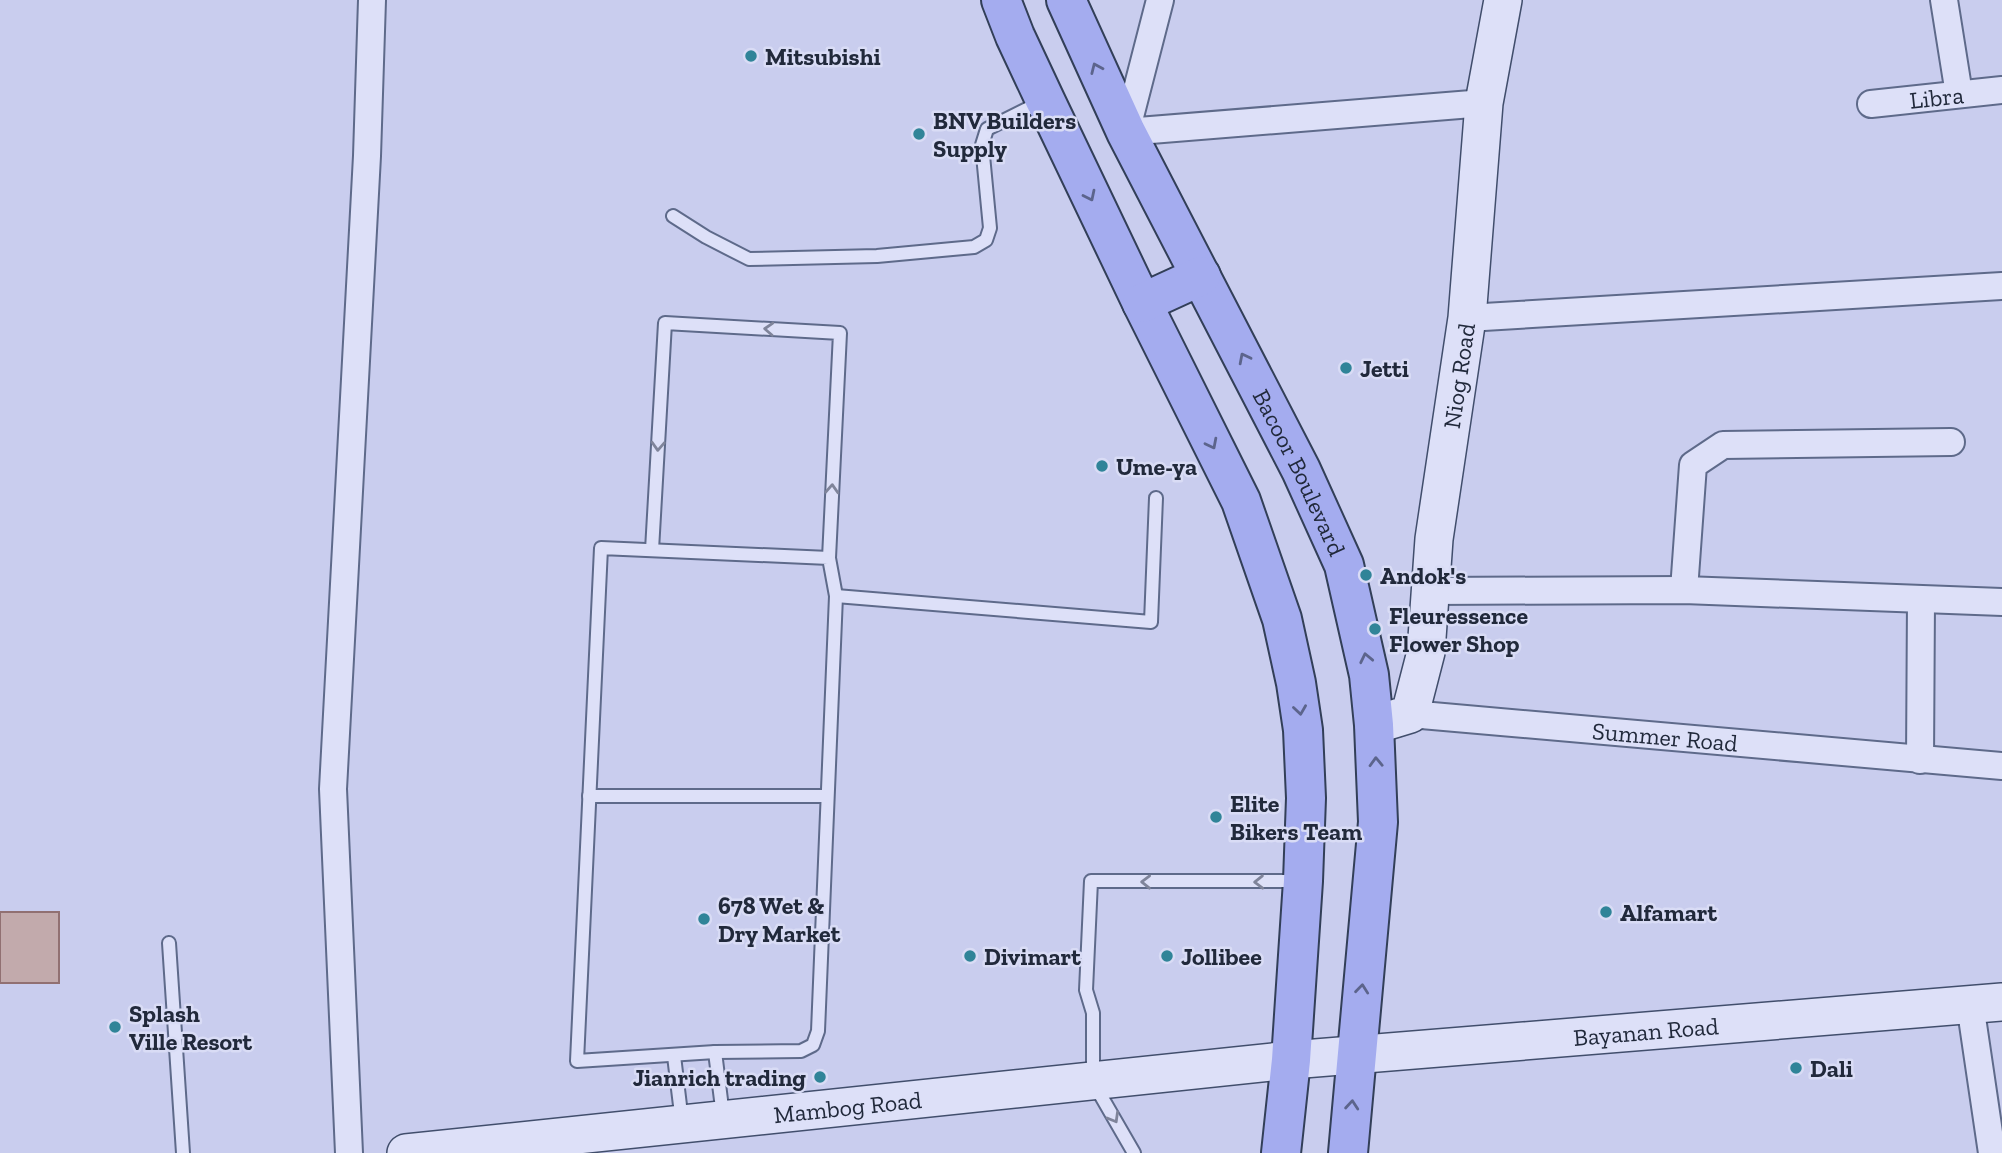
<svg xmlns="http://www.w3.org/2000/svg" width="2002" height="1153" viewBox="0 0 2002 1153" font-family="'Zilla Slab',serif">
  <rect width="100%" height="100%" fill="#c9cdee"/>
  <rect fill="#c2aaac" stroke="#917072" stroke-width="2" x="0" y="912" width="59" height="71"/>
  <g fill="none" stroke-linecap="round" stroke-linejoin="round">
    <g stroke="#5e6a8a" stroke-width="16">
      <g id="lane">
        <polyline points="673,216 706,237 749,259 877,256 974,247 986,240 990,228 982,145 987,129 1041,102"/>
        <polygon points="601,548 829,558 836,596 818,1031 813,1045 801,1051 715,1052 577,1061"/>
        <polyline points="652,550 665,323 840,333 829,558"/>
        <polyline points="836,596 1151,622 1156,498"/>
        <polyline points="589,796 827,796"/>
        <polyline points="169,943 183,1153"/>
        <polyline points="715,1052 723,1116"/>
        <polyline points="674,1056 682,1122"/>
        <polyline points="1134,1153 1093,1082 1093,1013 1086,990 1091,881 1299,881"/>
      </g>
    </g>
    <g stroke="#5e6a8a" stroke-width="30">
      <g id="street">
        <polyline points="1160,0 1126,132 1484,103"/>
        <polyline points="1944,0 1959,94"/>
        <path id="s1" d="M1871 104 2002 90"/>
        <polyline points="1467,318 2002,286"/>
        <polyline points="1684,590 1693,465 1723,445 1951,442"/>
        <polyline points="1430,591 1684,590 2002,602"/>
        <path id="s2" d="M1410 714 2002 766"/>
        <polyline points="1920,760 1921,600"/>
        <polyline points="1970,1004 1992,1153"/>
        <polyline points="349,1153 333,789 367,156 372,0"/>
      </g>
    </g>
    <g stroke="#414e6c" stroke-width="40">
      <g id="secondary">
        <path id="s3" d="M1374 725 1410 714 1426 652 1434 539 1467 318 1484 103 1503 0"/>
        <path id="s4" d="M406 1153 1291 1060 2002 1002"/>
      </g>
    </g>
    <g stroke="#323f58" stroke-width="42">
      <g id="primary">
        <polyline points="1001,0 1015,36 1045,100 1142,303 1241,501 1282,619 1296,683 1303,730 1306,798 1303,881 1291,1060 1281,1153"/>
        <path id="s5" d="M1066 0 1126 132 1301 470 1344 565 1369 675 1374 725 1378 822 1348 1153"/>
        <polyline points="1142,303 1201,276"/>
      </g>
    </g>
    <use href="#lane" stroke="#dde0f8" stroke-width="12"/>
    <use href="#street" stroke="#dde0f8" stroke-width="26"/>
    <use href="#secondary" stroke="#dde0f8" stroke-width="37"/>
    <use href="#primary" stroke="#a4acef" stroke-width="38"/>
  </g>
  <defs><path id="oneway-chevron" d="M-2-3.5L2.5 0L-2 3.5" fill="none" stroke-width="1.6" stroke-linecap="round" stroke-linejoin="round" transform="scale(1.75)"/></defs>
  <g stroke="#5c648c">
    <use href="#oneway-chevron" transform="translate(1096 68) rotate(-114)"/>
    <use href="#oneway-chevron" transform="translate(1090 196) rotate(64)"/>
    <use href="#oneway-chevron" transform="translate(1244 358) rotate(-117)"/>
    <use href="#oneway-chevron" transform="translate(1212 444) rotate(63)"/>
    <use href="#oneway-chevron" transform="translate(1366 658) rotate(-102)"/>
    <use href="#oneway-chevron" transform="translate(1300 710) rotate(82)"/>
    <use href="#oneway-chevron" transform="translate(1376 762) rotate(-92)"/>
    <use href="#oneway-chevron" transform="translate(1362 989) rotate(-84)"/>
    <use href="#oneway-chevron" transform="translate(1352 1105) rotate(-85)"/>
  </g>
  <g stroke="#7f849a">
    <use href="#oneway-chevron" transform="translate(769 329) rotate(-177)"/>
    <use href="#oneway-chevron" transform="translate(658 446) rotate(93)"/>
    <use href="#oneway-chevron" transform="translate(832 489) rotate(-87)"/>
    <use href="#oneway-chevron" transform="translate(1146 882) rotate(-179)"/>
    <use href="#oneway-chevron" transform="translate(1259 882) rotate(179)"/>
    <use href="#oneway-chevron" transform="translate(1114 1118) rotate(60)"/>
  </g>
  <g fill="#308498" stroke="#d9dcf5" stroke-width="2.5">
    <circle cx="751" cy="56" r="7"/>
    <circle cx="919" cy="134" r="7"/>
    <circle cx="1346" cy="368" r="7"/>
    <circle cx="1102" cy="466" r="7"/>
    <circle cx="1366" cy="575" r="7"/>
    <circle cx="1375" cy="629" r="7"/>
    <circle cx="1216" cy="817" r="7"/>
    <circle cx="1606" cy="912" r="7"/>
    <circle cx="704" cy="919" r="7"/>
    <circle cx="970" cy="956" r="7"/>
    <circle cx="1167" cy="956" r="7"/>
    <circle cx="115" cy="1027" r="7"/>
    <circle cx="1796" cy="1068" r="7"/>
    <circle cx="820" cy="1077" r="7"/>
  </g>
  <g text-anchor="middle" dominant-baseline="central" stroke-width="5" stroke-linejoin="round" paint-order="stroke">
    <g font-size="24" font-weight="bold" fill="#21293b" stroke="#d9dcf5" text-anchor="start">
      <text x="765" y="56">Mitsubishi</text>
      <text x="933" y="120">BNV Builders<tspan x="933" dy="28">Supply</tspan></text>
      <text x="1360" y="368">Jetti</text>
      <text x="1116" y="466">Ume-ya</text>
      <text x="1380" y="575">Andok's</text>
      <text x="1389" y="615">Fleuressence<tspan x="1389" dy="28">Flower Shop</tspan></text>
      <text x="1230" y="803">Elite<tspan x="1230" dy="28">Bikers Team</tspan></text>
      <text x="718" y="905">678 Wet &amp;<tspan x="718" dy="28">Dry Market</tspan></text>
      <text x="1620" y="912">Alfamart</text>
      <text x="984" y="956">Divimart</text>
      <text x="1181" y="956">Jollibee</text>
      <text x="129" y="1013">Splash<tspan x="129" dy="28">Ville Resort</tspan></text>
      <text x="1810" y="1068">Dali</text>
      <text x="806" y="1077" text-anchor="end">Jianrich trading</text>
    </g>
    <g font-size="24" fill="#21293b" stroke="#d9dcf5">
      <text stroke="none"><textPath href="#s1" startOffset="66">Libra</textPath></text>
      <text stroke="none"><textPath href="#s3" startOffset="380">Niog Road</textPath></text>
      <text stroke="none"><textPath href="#s5" startOffset="527">Bacoor Boulevard</textPath></text>
      <text stroke="none"><textPath href="#s2" startOffset="256">Summer Road</textPath></text>
      <text stroke="none"><textPath href="#s4" startOffset="1246">Bayanan Road</textPath></text>
      <text stroke="none"><textPath href="#s4" startOffset="444">Mambog Road</textPath></text>
    </g>
  </g>
</svg>
